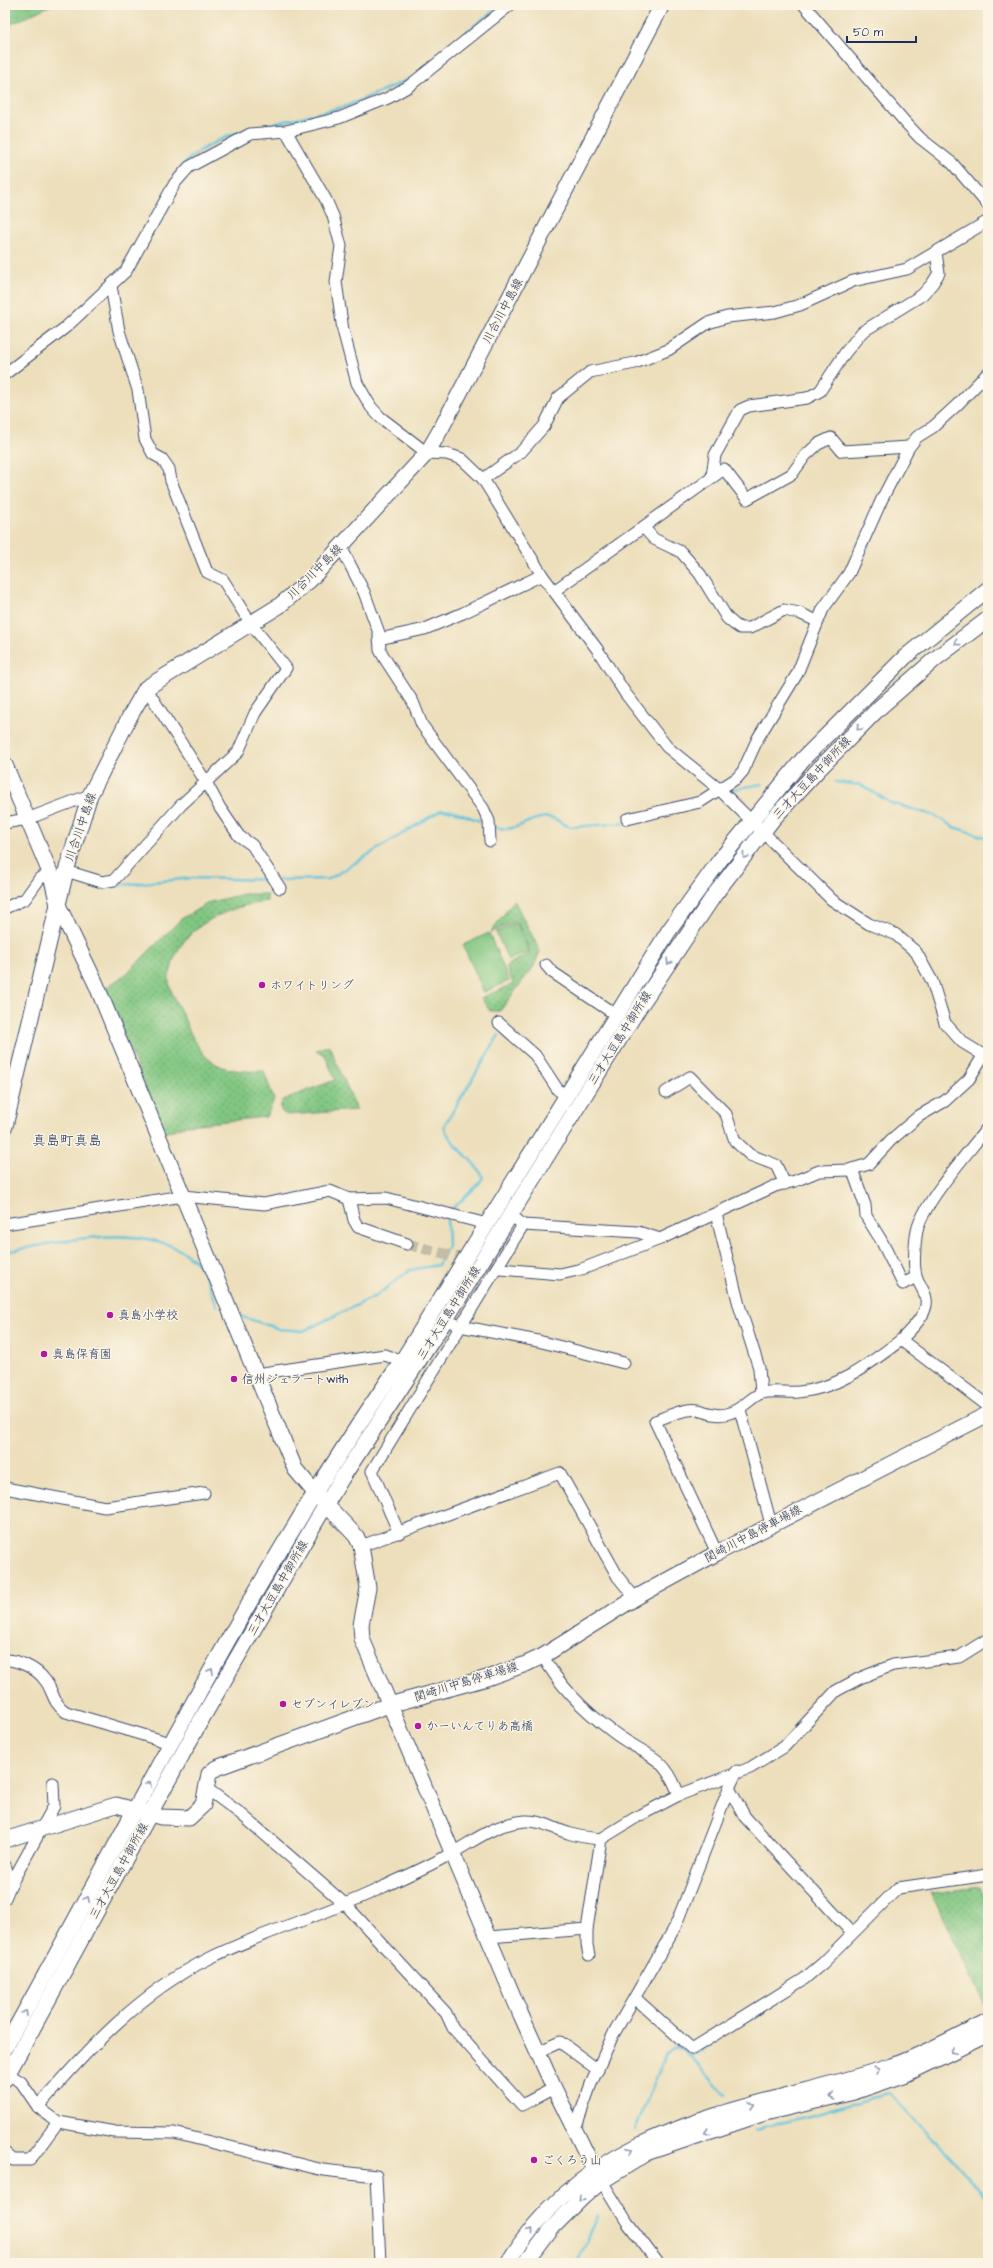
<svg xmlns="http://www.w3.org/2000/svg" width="993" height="2268" viewBox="0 0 993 2268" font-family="'Architects Daughter','Klee One',sans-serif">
  <defs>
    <pattern id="grass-tufts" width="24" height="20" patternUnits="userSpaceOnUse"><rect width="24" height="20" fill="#80c680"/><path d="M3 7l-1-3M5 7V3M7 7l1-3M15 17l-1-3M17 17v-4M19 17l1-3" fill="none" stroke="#68a16c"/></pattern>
    <pattern id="park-dots" width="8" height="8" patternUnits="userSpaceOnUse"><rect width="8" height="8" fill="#80c680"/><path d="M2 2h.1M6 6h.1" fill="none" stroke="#68a16c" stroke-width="1.8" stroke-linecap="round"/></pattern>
  </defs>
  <rect width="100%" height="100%" fill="#fcf5e5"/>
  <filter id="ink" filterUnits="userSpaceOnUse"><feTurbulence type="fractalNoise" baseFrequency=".025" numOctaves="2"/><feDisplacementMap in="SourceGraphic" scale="8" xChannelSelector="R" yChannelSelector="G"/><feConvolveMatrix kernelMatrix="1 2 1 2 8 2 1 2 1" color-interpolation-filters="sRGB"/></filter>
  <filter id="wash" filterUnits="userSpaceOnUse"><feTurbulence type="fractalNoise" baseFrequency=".012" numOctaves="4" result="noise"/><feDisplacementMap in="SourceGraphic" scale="16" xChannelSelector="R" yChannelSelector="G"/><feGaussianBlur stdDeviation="0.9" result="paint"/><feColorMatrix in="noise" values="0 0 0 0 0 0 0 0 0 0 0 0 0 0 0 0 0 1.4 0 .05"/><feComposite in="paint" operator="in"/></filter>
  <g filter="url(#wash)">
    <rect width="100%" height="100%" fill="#eddfbc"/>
    <polygon fill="url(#grass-tufts)" stroke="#4e7a6f" points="10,5 51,5 5,27 5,8"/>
    <g fill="url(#park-dots)" stroke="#4e7a6f">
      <path d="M244 894H267V901C230 906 181 926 172 966 171 971 168 977 169 981 170 993 179 1007 184 1018 202 1062 215 1073 264 1071L274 1100 266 1117 188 1125 164 1133 105 988 125 975 181 919 210 902Z"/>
      <polygon points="514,900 540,951 534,966 500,1011 490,1011 481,998 513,984 506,966 530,952 517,921 491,932"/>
      <polygon points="329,1045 357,1110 287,1115 282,1112 280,1107 283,1100 335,1080 325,1055 316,1050"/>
      <polygon points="980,1887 988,1904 988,2006 986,2007 931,1893"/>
    </g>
    <g fill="#80c680" stroke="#4e7a6f">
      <polygon points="517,923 529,951 508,960 496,932"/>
      <polygon points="489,933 509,981 484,992 463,945"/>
    </g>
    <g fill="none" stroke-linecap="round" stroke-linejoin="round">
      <g stroke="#5ec3dc" stroke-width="2.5">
        <polyline points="457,40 500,5"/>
        <polyline points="253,129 347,106 410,79"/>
        <path d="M175 176C186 154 224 136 247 130"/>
        <polyline points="861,560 890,495"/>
        <polyline points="836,782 861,785 891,803 933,815 954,827 988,838"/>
        <polyline points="729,790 762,784"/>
        <path d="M492 826C516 835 524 819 546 817 556 816 562 826 572 827L625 823"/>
        <polyline points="278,880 329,879 441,810 454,811 485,823"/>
        <polyline points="111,886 193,878 271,880"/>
        <path d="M451 1210 478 1185 483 1177C473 1157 450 1146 444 1126L499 1035"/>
        <path d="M5 1252C62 1242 160 1215 202 1269 209 1278 212 1295 217 1306"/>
        <polyline points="240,1316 279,1329 303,1331 376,1296 410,1270 438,1265 448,1246 447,1219"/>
        <polyline points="688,2053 695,2054 711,2044"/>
        <polyline points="756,2129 817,2114 889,2093 956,2163 988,2199"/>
        <polyline points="635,2130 666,2054 677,2046 684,2049 725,2095"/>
        <polyline points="577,2263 598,2216"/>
      </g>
    </g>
  </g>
  <g filter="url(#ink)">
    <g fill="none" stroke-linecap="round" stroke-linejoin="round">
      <polyline stroke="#c3bca9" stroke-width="11" stroke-dasharray="11 5.5" stroke-linecap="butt" points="407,1244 500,1269"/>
      <g stroke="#3a496c" stroke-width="13">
        <g id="street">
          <polyline points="804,5 905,122 920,138 952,163 988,205"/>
          <polyline points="286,131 326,200 333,216 341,246 336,282 343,330 357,383 371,407 380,417 427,453 447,454 462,459 483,479 542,575 597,649 625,693 667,747 719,789 832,900 869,924 895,934 916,952 932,981 945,1023 962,1042 988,1058"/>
          <polyline points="111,286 119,331 138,390 145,439 153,454 162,459 169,469 171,481 207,572 223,580 251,624 286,668 255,713 238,752 206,782 146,688"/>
          <polyline points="5,374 66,327 126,271 175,183 189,167 250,134 286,131 339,118 388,98 409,86 510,5"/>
          <polyline points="712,476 715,455 740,410 749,406 807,398 820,391 845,353 862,332 922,295 932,284 939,273 936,253"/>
          <polyline points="483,479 521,452 544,426 558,398 590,372 635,363 668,350 708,323 727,317 775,312 800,305 853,281 907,269 988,221"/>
          <polyline points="644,528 654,539 681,552 700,574 727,618 734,624 740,628 750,628 784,610 799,613 817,621"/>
          <polyline points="341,547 364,592 379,633 380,650 385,659 413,702 422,725 483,808 489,821 490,841"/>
          <polyline points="554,591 724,469 747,499 792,474 805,456 818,444 831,438 842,451 909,447"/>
          <polyline points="379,639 425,629 463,613 542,575"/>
          <polyline points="627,819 700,802 737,778 743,771 758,738 797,674 823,609 849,573 882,499 909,447 917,437 933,427 957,405 988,373"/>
          <polyline points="5,823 27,819 90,795"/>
          <polyline points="66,871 102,882 114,880 181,805 206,782 220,808 239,836 252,845 280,888"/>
          <polyline points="5,908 25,899 40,878 51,875"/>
          <polyline points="546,965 552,972 616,1015"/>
          <polyline points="499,1023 535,1055 558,1090 566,1095"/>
          <polyline points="666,1092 690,1077 726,1114 735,1141 750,1155 776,1165 785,1184"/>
          <path d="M988 1127C968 1153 928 1197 918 1227 915 1237 913 1265 916 1275 919 1287 930 1295 925 1309 921 1321 909 1331 901 1340L988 1406"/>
          <polyline points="852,1169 865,1205 866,1216 881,1240 903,1284 916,1277"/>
          <polyline points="349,1199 354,1220 358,1227 407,1244"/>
          <polyline points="510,1214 523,1225 638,1232 660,1239"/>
          <polyline points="716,1214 739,1305 759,1368 761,1393"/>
          <polyline points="5,1224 183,1196 264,1204 330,1191 349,1199 386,1198 487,1224"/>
          <polyline points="500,1269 560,1274 582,1269 660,1239 775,1186 795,1181 819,1171 849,1170 869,1164 891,1140 919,1116 945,1101 969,1079 983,1056"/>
          <polyline points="453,1323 460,1326 538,1341 624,1363"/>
          <polyline points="256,1374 385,1355 402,1361"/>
          <polyline points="740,1410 771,1524"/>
          <polyline points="5,1488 105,1507 204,1493"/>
          <polyline points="399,1533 372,1471 523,1225"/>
          <polyline points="361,1546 560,1473 618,1577 635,1598"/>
          <path d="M717 1553 655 1421C666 1417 686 1407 699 1410 708 1413 716 1416 726 1414 742 1411 751 1396 762 1393 774 1390 787 1393 799 1392 840 1388 869 1364 901 1340"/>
          <path d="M543 1656C559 1686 586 1712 613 1732 646 1757 663 1752 679 1795"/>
          <path d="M5 1660C17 1659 37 1669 44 1679 54 1690 51 1702 66 1712L170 1743"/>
          <polyline points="206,1788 241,1814 346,1905 446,2013 453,2028 522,2105 554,2088"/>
          <polyline points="729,1788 745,1817 852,1933"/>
          <polyline points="5,1865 11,1884 5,1898"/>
          <polyline points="11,1884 54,1806 53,1783"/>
          <polyline points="587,1929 587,1945 589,1955"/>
          <polyline points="489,1937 587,1929 601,1839"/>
          <polyline points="635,1998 692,2049 804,1979 823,1963 898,1888 988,1875"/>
          <polyline points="538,2052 560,2042 598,2070"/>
          <polyline points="8,2074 21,2082 38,2107 58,2122 115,2132 174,2133 323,2170 376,2176 380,2263"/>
          <path d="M38 2107C88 2049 140 1992 210 1958 266 1930 327 1915 383 1887 404 1877 425 1868 445 1857 472 1843 492 1824 525 1821 541 1820 554 1829 568 1833 579 1837 590 1838 601 1839L635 1818 679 1795 750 1768 784 1747 836 1691 860 1678 893 1665 959 1657 988 1639"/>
          <polyline points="575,2129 591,2084 613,2035 675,1927 729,1788 737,1771"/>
          <polyline points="5,2153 13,2160 30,2160 58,2122"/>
          <polyline points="598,2175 627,2222 658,2263"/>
        </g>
      </g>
      <g stroke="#3a496c" stroke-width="17">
        <g id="secondary">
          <polyline points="5,765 51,875 58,905 96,984 295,1469 316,1494 356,1536 361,1546 368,1588 361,1625 362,1639 521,2015 554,2088 595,2171"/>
          <polyline points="5,1126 66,871 90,795 130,716 146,688 279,606 310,580 427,453 442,427 662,5"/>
          <polyline points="5,1840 116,1805 161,1817 189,1818 203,1805 209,1774 216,1768 389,1705 487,1678 526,1664 543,1656 635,1598 717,1553 988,1414"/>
          <path d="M5 2047C135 1817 250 1577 402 1361L668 932 720 860 803 759 905 657 988 589"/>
          <polyline points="5,2079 200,1722 312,1528 342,1478 446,1319 638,1009 715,894 773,819 817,771 879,708 935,659 988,619"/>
          <path d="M508 2263C592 2121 750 2112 892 2066 923 2055 958 2035 988 2021"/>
          <polyline points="526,2263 553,2227 583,2197 602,2181 649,2152 765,2113 854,2092 904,2075 988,2034"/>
        </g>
      </g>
      <use href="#street" stroke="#fff" stroke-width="11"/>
      <use href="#secondary" stroke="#fff" stroke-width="15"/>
    </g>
    <defs><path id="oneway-chevron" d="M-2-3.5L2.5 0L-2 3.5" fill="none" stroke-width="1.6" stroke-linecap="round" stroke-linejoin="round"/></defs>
    <g stroke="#8d97ae">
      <use href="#oneway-chevron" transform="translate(957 643) rotate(143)"/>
      <use href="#oneway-chevron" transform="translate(859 728) rotate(135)"/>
      <use href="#oneway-chevron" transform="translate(745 856) rotate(128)"/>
      <use href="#oneway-chevron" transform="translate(669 962) rotate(124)"/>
      <use href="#oneway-chevron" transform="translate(211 1671) rotate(-61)"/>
      <use href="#oneway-chevron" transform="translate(149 1784) rotate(-62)"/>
      <use href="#oneway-chevron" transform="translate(87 1899) rotate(-62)"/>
      <use href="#oneway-chevron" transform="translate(25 2013) rotate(-60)"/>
      <use href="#oneway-chevron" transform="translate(953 2051) rotate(154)"/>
      <use href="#oneway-chevron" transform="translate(877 2070) rotate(-16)"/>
      <use href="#oneway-chevron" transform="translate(832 2097) rotate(168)"/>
      <use href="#oneway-chevron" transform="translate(752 2105) rotate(-15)"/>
      <use href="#oneway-chevron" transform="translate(707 2132) rotate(162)"/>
      <use href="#oneway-chevron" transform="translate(630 2150) rotate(-29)"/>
      <use href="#oneway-chevron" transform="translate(581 2199) rotate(136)"/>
      <use href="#oneway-chevron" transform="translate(530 2231) rotate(-52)"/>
    </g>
  </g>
  <g fill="#b5179e" stroke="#fcf5e5" stroke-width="1.5">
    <circle cx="262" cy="985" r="4"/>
    <circle cx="110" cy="1315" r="4"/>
    <circle cx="44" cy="1354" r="4"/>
    <circle cx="234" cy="1379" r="4"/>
    <circle cx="283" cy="1704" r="4"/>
    <circle cx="418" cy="1726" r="4"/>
    <circle cx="534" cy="2160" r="4"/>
  </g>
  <g text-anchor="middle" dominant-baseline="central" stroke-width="3" stroke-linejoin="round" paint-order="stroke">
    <g font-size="12" fill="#1b2f5e" stroke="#fcf5e5">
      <text transform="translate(503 311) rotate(-62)">川合川中島線</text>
      <text transform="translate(315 572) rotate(-45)">川合川中島線</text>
      <text transform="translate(812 778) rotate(-47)">三才大豆島中御所線</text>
      <text transform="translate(81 827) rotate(-71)">川合川中島線</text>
      <text transform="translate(620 1038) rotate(-58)">三才大豆島中御所線</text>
      <text transform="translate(449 1313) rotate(-58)">三才大豆島中御所線</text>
      <text transform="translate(753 1534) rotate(-28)">関崎川中島停車場線</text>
      <text transform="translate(278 1588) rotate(-60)">三才大豆島中御所線</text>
      <text transform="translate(466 1682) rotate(-17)">関崎川中島停車場線</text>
      <text transform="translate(119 1871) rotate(-61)">三才大豆島中御所線</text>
    </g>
    <g font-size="12" fill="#1b2f5e" stroke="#fcf5e5" text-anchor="start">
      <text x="270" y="985">ホワイトリング</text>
      <text x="118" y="1315">真島小学校</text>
      <text x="52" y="1354">真島保育園</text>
      <text x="242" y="1379">信州ジェラートwith</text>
      <text x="291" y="1704">セブンイレブン</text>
      <text x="426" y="1726">かーいんてりあ高橋</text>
      <text x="542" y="2160">ごくろう山</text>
    </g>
    <g font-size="14" fill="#1b2f5e" stroke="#fcf5e5">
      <text x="67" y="1141">真島町真島</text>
    </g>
  </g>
  <rect width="993" height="2268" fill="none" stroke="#fcf5e5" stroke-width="20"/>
  <path d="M847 36v6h69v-6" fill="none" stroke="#1b2f5e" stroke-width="2"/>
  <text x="853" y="36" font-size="12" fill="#1b2f5e" stroke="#fcf5e5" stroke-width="3" paint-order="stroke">50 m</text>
</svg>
